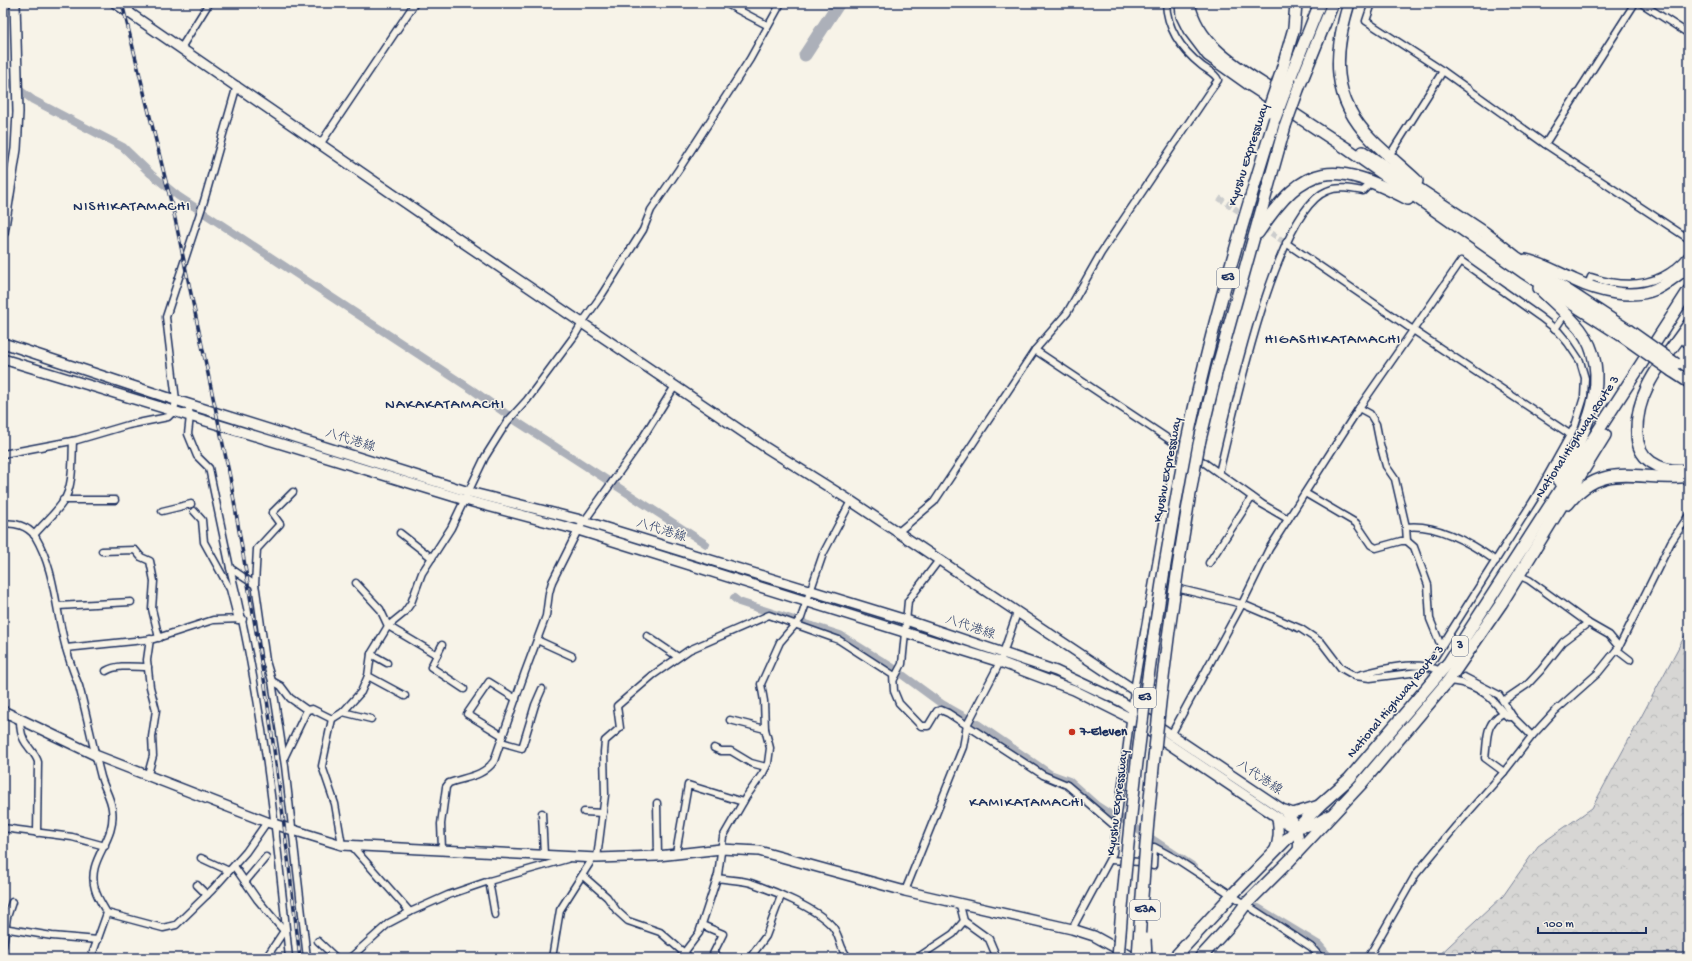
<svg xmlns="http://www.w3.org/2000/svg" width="1692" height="961" viewBox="0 0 1692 961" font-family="'Gochi Hand','Klee One',sans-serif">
  <defs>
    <pattern id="forest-crowns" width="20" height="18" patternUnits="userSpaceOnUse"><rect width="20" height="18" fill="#d7d6d4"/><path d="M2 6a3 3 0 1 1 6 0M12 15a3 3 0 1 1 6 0" fill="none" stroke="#b8b8b8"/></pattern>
  </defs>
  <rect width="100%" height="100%" fill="#f7f3e8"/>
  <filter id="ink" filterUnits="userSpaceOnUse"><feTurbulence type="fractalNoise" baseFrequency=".025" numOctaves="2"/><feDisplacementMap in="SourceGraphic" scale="8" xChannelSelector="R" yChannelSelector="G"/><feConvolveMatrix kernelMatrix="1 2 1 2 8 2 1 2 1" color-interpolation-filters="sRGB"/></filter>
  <g filter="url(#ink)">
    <polygon fill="url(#forest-crowns)" stroke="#798299" points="1689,628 1689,958 1436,958 1503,896 1538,846 1592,808"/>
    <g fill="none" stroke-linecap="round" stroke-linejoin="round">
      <g stroke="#acb0b9" stroke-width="8">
        <polyline points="3,78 33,100 123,147 151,174 178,196 474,391 519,423 706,544"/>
        <polyline points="734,598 739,602 840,635 893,668 942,704 979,725 1050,774 1069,781 1096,805 1113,816"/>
        <polyline points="1122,819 1194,867"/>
        <polyline points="1258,908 1319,945 1330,958"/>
      </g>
      <polyline stroke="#acb0b9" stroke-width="13" points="805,55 839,3"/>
      <g stroke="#cbcccc" stroke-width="6" stroke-dasharray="6 3" stroke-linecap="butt">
        <polyline points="1219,198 1286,243"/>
        <polyline points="1564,316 1587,284"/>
        <polyline points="1419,672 1439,674"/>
      </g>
      <g stroke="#1b2f5e" stroke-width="9">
        <g id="street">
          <polyline points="128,3 131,13"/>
          <polyline points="725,3 767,25"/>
          <polyline points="1372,3 1366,21 1443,71 1545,144 1689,239"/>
          <polyline points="1641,3 1689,34"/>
          <polyline points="181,48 209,3"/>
          <polyline points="321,143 415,3"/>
          <polyline points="1545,144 1635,3"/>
          <polyline points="1393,150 1443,71"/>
          <polyline points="1286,243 1413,330 1571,435"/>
          <path d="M1589 282 1591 277C1629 290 1663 286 1689 254"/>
          <polyline points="1555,329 1561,320"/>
          <polyline points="1680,338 1689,346"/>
          <polyline points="1035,350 1179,446"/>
          <polyline points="188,403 190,416 188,434 197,456 209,468 230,568 255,585 256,590 266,661 272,681 285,766 307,958"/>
          <polyline points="1359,408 1370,414 1376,424 1380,444 1386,466 1395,479 1406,527 1407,541"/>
          <polyline points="3,454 77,440 128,425 168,417 174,411 176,400 166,317 204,201 237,85"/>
          <polyline points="1195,456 1262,504 1288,519"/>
          <path d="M1219 473C1233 417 1275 211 1327 191 1338 186 1352 189 1363 191L1368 186"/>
          <polyline points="1305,493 1356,523 1371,545 1376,548 1401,541 1407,541 1414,547 1428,585 1430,619 1441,646"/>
          <polyline points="63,500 115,500"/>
          <polyline points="162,511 191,504"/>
          <polyline points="194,511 202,520 204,542 230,589 238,620"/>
          <path d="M3 524C14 522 28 526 35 536 57 573 55 615 68 655 71 665 75 676 79 686 87 716 93 747 101 777 104 788 111 798 112 809 117 842 86 858 95 889 97 897 103 906 107 913L91 958"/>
          <path d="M1406 527C1437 523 1472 544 1496 561"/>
          <polyline points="400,533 432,558"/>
          <path d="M897 533 934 502 1035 350 1067 313 1101 253 1210 91 1218 80C1215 73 1207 70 1202 66 1182 50 1167 29 1166 3"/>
          <path d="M34 535C43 524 55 514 63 502 74 486 72 459 73 441"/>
          <polyline points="102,551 135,550 141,557 150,561 154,581 152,609 159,638"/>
          <polyline points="1209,563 1252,497"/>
          <path d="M230 568C262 695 276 828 289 958"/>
          <polyline points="1520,576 1529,580 1588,623 1609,635 1619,647"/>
          <polyline points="356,583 380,609 388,626 437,655 442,645"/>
          <polyline points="255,585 257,549 280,524 272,513 293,492"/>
          <polyline points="1161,587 1180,589 1242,604 1301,629 1322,643 1341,668 1355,676 1370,678 1419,672"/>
          <polyline points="58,606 131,602"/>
          <polyline points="647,636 678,657"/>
          <polyline points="537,640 572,656"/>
          <polyline points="66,648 154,639 213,620 243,619"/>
          <polyline points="1617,650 1630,660"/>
          <polyline points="371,654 387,663"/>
          <polyline points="437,655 431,667 464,689"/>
          <path d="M106 671C118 664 135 667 148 667"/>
          <path d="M1359 675C1385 668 1416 660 1441 671"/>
          <polyline points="368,676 405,696"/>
          <polyline points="1464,677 1499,695 1513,717 1532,736"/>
          <polyline points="894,679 902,664 908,601 939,560"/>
          <polyline points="272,681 281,686 290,698 307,710 312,709 332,719 343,712 361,692 368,676 371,654 388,626 404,613 411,603 422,573 451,528 485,457 507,422 527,400 575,335 582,323 601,296 643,230 651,210 679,169 750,59 781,3"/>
          <path d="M1448 681C1465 682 1483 689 1495 703 1500 708 1503 713 1508 717H1513"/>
          <polyline points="1503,701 1528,684 1541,670 1563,642 1588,623"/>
          <polyline points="343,712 371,719"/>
          <path d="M1503 713C1484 724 1488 739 1485 758L1504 772"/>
          <path d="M20 719C20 729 21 738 28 746 32 752 36 755 38 762L37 833"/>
          <polyline points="332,719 322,766 335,804 342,845"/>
          <polyline points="730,720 765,729"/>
          <polyline points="1171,735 1242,604 1269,549 1359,408 1461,261 1540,317 1558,331 1568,343 1580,361 1585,378 1584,397 1575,426 1535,498 1429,666"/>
          <polyline points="503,736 467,714 489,682 516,699"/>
          <polyline points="501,742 522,748 535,705 542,689"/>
          <polyline points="714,748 721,751 731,751 751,763 766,767"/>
          <polyline points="284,758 307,710"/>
          <polyline points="148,774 153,756 152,737 156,710 150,687 147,660 150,639"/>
          <polyline points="657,803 658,856"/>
          <polyline points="584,812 603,813"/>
          <polyline points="542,813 544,855"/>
          <polyline points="3,828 72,837 105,846"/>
          <polyline points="351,845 410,912"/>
          <path d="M442 849 441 824 446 787 449 783C465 777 483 777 494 761L525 672 546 616 549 593 552 582 578 530 635 450 675 386"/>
          <polyline points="676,853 688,785 743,802"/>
          <polyline points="201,858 229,871"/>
          <polyline points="597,858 605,795 604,752 605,741 620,728 617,706 653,675 689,650 769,615 839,640 893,675 894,691 899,703 921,726 928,726 937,711 941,710 948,713 1043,775 1067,785 1116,827"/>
          <polyline points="1111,860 1140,862 1153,866 1154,847 1178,860 1311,947 1321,958"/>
          <polyline points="234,866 257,899 284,931 266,958"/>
          <polyline points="583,876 607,897 617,911 628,921 660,932 690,958"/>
          <path d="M717 878C728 880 741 880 751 883 774 891 816 908 832 926 841 936 839 950 849 958"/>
          <polyline points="489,881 495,915"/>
          <polyline points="245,882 266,857"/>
          <polyline points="197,885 207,895"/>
          <polyline points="905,891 963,747 967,725 1000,662 1017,613"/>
          <polyline points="960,905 964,921 989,939 997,958"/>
          <polyline points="107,913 163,928 176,925 212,890 246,852 267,822"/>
          <polyline points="702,925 723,934 713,954 721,958"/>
          <polyline points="3,928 52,936 98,940"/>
          <polyline points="1072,929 1113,853 1134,690 1177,444"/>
          <polyline points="318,941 336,958"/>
          <polyline points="3,946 7,917 12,902"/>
          <polyline points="3,955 3,958"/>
          <polyline points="350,958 389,923 410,912 448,895 489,881 567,859"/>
          <polyline points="552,958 560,910 593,858"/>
          <polyline points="680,958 699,933 718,875 723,837 746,797 763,773 768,763 770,748 765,729 764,701 761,684 780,642 801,618 823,554 851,501"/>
          <polyline points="750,958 766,936 781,896"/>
          <polyline points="917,958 953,934 964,921"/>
          <polyline points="1368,958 1416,874 1456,826 1504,772 1532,736 1554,712 1598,673 1619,647 1671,542 1689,515"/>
        </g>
      </g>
      <g stroke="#1b2f5e" stroke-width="12">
        <g id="secondary">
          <polyline points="115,3 461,241 765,447 851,501 1134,690"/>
          <polyline points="3,233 16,149 18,112 15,3"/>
          <path d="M3 343 169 398 469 492 577 519 906 620 1056 671 1122 702 1282 809C1297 821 1300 833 1298 852"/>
          <path d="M3 359 465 500 578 530 1000 662 1074 690 1130 718 1289 825C1305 831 1315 824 1329 815"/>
          <polyline points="3,711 95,755 267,822 342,845 597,858 658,856 721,849 759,851 905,891 1072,929 1094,936 1134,958"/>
          <polyline points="1285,810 1293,813 1319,805"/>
          <path d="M1274 852C1279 840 1279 831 1277 818"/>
        </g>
      </g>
      <g stroke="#1b2f5e" stroke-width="14">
        <g id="highway">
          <polyline points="1181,3 1182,16 1189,30 1208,55 1253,87 1346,148 1523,272 1621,335"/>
          <path d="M1189 3C1198 49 1246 72 1281 96"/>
          <path d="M1349 3C1333 55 1331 99 1372 140 1386 154 1402 167 1417 181"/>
          <polyline points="1281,73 1294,28 1296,3"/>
          <polyline points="1290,78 1320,3"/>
          <polyline points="1299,87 1333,3"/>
          <polyline points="1363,152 1484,232 1516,257 1628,330"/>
          <path d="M1258 233C1306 160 1334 161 1408 199"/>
          <path d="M1526 260C1544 264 1558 273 1574 280 1597 291 1632 300 1656 289 1668 283 1679 274 1689 266"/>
          <path d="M1539 288C1552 301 1568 314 1580 329 1616 376 1584 437 1558 480"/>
          <polyline points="1672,371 1689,382"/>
          <path d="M1187 441C1210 331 1242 224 1275 118"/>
          <polyline points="1199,444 1217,369 1285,126"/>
          <path d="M1688 470C1674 472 1663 470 1651 462 1641 455 1637 444 1637 433 1635 390 1666 358 1689 324"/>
          <path d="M1568 504C1603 458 1642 483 1689 476"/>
          <polyline points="1174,958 1231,896 1321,804 1349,779 1449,662 1689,290"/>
          <polyline points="1200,958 1232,923 1245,905 1290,860 1361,784 1448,681 1501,604 1605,435"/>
        </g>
      </g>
      <use href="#street" stroke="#f7f3e8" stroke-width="6"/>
      <use href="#secondary" stroke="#f7f3e8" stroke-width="9"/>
      <use href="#highway" stroke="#f7f3e8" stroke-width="11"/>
      <g stroke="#1b2f5e" stroke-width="3.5">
        <polyline id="rail" points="122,3 174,214 230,477 265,685 281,800 300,958"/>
      </g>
      <use href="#rail" stroke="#f7f3e8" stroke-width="2" stroke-dasharray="6" stroke-linecap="butt"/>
      <g stroke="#1b2f5e" stroke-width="14" stroke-linecap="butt">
        <g id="highway-bridge">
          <polyline points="1268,111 1281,73"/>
          <polyline points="1275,118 1290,78"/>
          <polyline points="1285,126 1299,87"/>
          <polyline points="1628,330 1676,364"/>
          <polyline points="1621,335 1672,371"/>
          <polyline points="1145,939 1146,958"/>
          <path d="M1118 958C1131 784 1154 612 1187 441"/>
          <path d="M1138 958C1148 786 1167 613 1199 444"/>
        </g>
      </g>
      <use href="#highway-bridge" stroke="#f7f3e8" stroke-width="11"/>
    </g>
  </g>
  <circle fill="#c8321e" stroke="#f7f3e8" stroke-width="1.5" cx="1072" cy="732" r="4"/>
  <g text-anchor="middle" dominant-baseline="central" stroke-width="3" stroke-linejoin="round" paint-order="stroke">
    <g fill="#f7f3e8" stroke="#5d6a87" stroke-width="1">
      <rect x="1217" y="268" width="22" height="20" rx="3"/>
      <rect x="1452" y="636" width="16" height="20" rx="3"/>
      <rect x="1134" y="688" width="22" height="20" rx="3"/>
      <rect x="1130" y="900" width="30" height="20" rx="3"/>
    </g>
    <g font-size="12" font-weight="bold" fill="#1b2f5e">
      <text x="1228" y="278">E3</text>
      <text x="1460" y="646">3</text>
      <text x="1145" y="698">E3</text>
      <text x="1145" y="910">E3A</text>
    </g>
    <g font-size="13" fill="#1b2f5e" stroke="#f7f3e8">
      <text transform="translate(1249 155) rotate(-72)">Kyushu Expressway</text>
      <text transform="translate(1578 437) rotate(-57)">National Highway Route 3</text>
      <text transform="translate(350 441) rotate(17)">八代港線</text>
      <text transform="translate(1168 470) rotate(-79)">Kyushu Expressway</text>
      <text transform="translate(661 531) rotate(17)">八代港線</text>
      <text transform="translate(970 628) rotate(18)">八代港線</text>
      <text transform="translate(1396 702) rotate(-50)">National Highway Route 3</text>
      <text transform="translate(1259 778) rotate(34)">八代港線</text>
      <text transform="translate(1118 803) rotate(-83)">Kyushu Expressway</text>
    </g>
    <g font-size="13" font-weight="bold" fill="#1b2f5e" stroke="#f7f3e8" text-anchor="start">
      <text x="1080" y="732">7-Eleven</text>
    </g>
    <g font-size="15" letter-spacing="1" fill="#1b2f5e" stroke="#f7f3e8">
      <text x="132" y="207">NISHIKATAMACHI</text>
      <text x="1333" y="340">HIGASHIKATAMACHI</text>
      <text x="445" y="405">NAKAKATAMACHI</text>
      <text x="1027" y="803">KAMIKATAMACHI</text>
    </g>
  </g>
  <rect width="1692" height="961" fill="none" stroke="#f7f3e8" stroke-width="16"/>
  <rect x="8" y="8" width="1676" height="945" fill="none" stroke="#1b2f5e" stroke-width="1.5" filter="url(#ink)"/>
  <path d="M1538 927v6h108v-6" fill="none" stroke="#1b2f5e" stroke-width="2"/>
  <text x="1544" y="927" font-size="12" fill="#1b2f5e" stroke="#f7f3e8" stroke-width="3" paint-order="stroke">100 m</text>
</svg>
